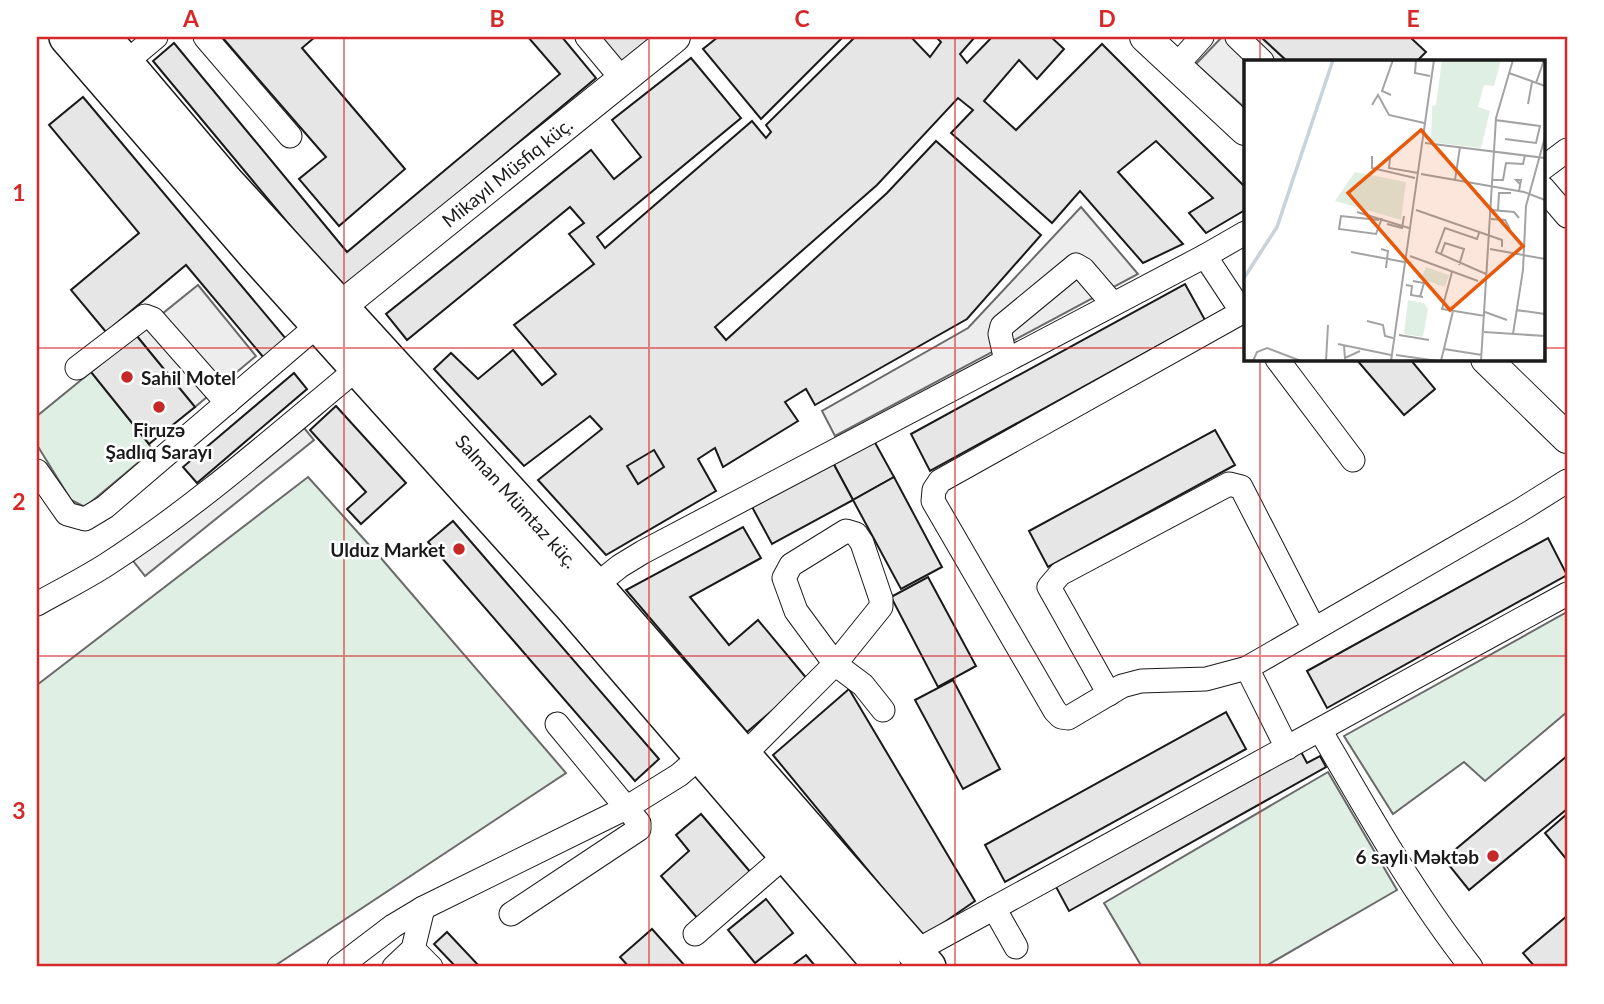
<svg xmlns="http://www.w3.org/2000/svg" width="1604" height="1004" viewBox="0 0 1604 1004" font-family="Lato,sans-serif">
  <rect width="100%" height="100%" fill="#fff"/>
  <g fill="#e0efe3" stroke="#6a6a6a" stroke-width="2">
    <polygon points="91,372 149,444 152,451 85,507 71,500 37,445 37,416"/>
    <polygon points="308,477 380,557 566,773 273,967 37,967 37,685"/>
    <polygon points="1567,612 1567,712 1485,781 1464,762 1393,814 1344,736"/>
    <polygon points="1328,772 1397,890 1264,967 1142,967 1104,903"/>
  </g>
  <g fill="#ededed" stroke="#6a6a6a" stroke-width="2">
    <polygon points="1222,37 1261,37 1287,61 1245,61 1245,108 1196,64"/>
    <polygon points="1081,207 1138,274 835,436 822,411 968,328"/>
    <polygon points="198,285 256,356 195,407 136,335"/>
    <polygon points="291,412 314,440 145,576 123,548"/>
  </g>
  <g fill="#e6e6e6" stroke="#1a1a1a" stroke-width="2">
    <polygon points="222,37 315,37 302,48 405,169 339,226 299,179 326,157"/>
    <polygon points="528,37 562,37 596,78 343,289 153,61 174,43 347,252 560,74"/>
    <polygon points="599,37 656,37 623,64"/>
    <polygon points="718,37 843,37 761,119 703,49"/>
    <polygon points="855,37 911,37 930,57 941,42 936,37 975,37 960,54 967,63 992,37 1051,37 1064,49 1037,79 1019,60 984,101 1016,130 1102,44 1245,187 1245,210 1206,233 1189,213 1213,198 1156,141 1118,172 1183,244 1143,263 1080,191 1052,223 951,133 973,110 958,98 877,185 715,327 726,340 887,193 936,141 1041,235 967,319 815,405 806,389 785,402 798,421 723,467 715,448 698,459 716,491 606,555 538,480 602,429 590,416 524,466 434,369 451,353 478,379 513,350 542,385 556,374 514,325 594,264 569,234 584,223 570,207 407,340 386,314 591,150 614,179 641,157 612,120 691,58 741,118 597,237 605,248 752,121 766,138 771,132 766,125"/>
    <polygon points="1261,37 1410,37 1426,52 1417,61 1287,61"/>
    <polygon points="83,97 287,340 264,358 186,265 106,332 71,290 139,233 49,125"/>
    <polygon points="1185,284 1205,320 930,471 911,434"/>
    <polygon points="136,335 195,407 149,444 91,372"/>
    <polygon points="1356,359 1410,359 1435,389 1404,415"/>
    <polygon points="294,373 307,389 197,483 183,467"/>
    <polygon points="336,406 406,483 361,524 347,509 366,492 310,430"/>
    <polygon points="1215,430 1235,465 1048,567 1029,531"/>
    <polygon points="873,439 894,477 853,500 832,461"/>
    <polygon points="654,450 664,467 638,484 627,466"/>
    <polygon points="832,461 853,500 772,544 751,505"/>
    <polygon points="894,477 942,567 901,589 853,500"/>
    <polygon points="453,521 659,759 635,781 428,542"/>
    <polygon points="743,527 761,558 690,597 729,645 758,620 808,680 747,732 626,590"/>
    <polygon points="1548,538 1567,575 1327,708 1307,671"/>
    <polygon points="928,577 976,666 938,687 891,597"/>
    <polygon points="953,680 1000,769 963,789 915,700"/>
    <polygon points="849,689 975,901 923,937 773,755"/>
    <polygon points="1226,712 1246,749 1005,882 985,845"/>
    <polygon points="1299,748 1307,763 1320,756 1326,767 1069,911 1055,885"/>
    <polygon points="1567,756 1567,809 1469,890 1444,859"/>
    <polygon points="701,814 752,874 699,920 661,876 689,851 676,835"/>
    <polygon points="1567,814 1567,860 1545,833"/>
    <polygon points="766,899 793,933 755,963 728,930"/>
    <polygon points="1567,916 1567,966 1535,967 1523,953"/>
    <polygon points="652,929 686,967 629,967 620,957"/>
    <polygon points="447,932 480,967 456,967 434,944"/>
    <polygon points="806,955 816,967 790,967"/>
  </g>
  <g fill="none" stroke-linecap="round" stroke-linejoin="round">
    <g stroke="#1a1a1a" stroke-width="25">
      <g id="minor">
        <polyline points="205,37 290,136"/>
        <polyline points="587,37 622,79"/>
        <polyline points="1237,37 1262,61"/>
        <polyline points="125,63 156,37"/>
        <polyline points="1176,66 1202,37"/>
        <polyline points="1543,168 1567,150"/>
        <polyline points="1543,188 1567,216"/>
        <polyline points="1205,256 1242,312 940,481 934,490 933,501 1055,711 1061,717 1068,718 1122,686 1141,681 1206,679 1247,668 1519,511 1567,481"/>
        <polyline points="1277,359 1353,460"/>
        <polyline points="1006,361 1000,334 1002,326 1076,265 1083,269 1113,304"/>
        <polyline points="77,368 145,316 153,319 227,403"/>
        <polyline points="37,471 67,514 85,519 105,507 318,325"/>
        <polygon points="846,531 856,534 862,543 881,599 881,607 835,664 796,611 784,578 791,565"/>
        <polyline points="595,586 620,566 643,552 1205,256 1245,233"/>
        <path d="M37 604C60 591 84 579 106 565 196 507 276 436 358 368"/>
        <polyline points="1247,668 1287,748"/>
        <polyline points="1109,694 1049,587 1060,574 1229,484 1241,487 1314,629"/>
        <path d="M1320 730C1367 811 1413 893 1471 967"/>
        <polyline points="743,756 835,664 863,685 883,710"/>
        <polyline points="994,908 1016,947"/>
        <polyline points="511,914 639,829 639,823 557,724"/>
        <polyline points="695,934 786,855"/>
        <polyline points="413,949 431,967"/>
        <polyline points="914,952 1567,594"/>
        <polyline points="339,967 393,926 423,908 626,808 679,775 700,757"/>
        <polyline points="394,967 413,949 423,908"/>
      </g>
    </g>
    <g stroke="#1a1a1a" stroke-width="32">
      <g id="major">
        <polyline points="1145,37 1245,130"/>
        <polyline points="340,307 675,37"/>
        <polyline points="1486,359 1567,438"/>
      </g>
    </g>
    <g stroke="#1a1a1a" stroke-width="38">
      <g id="highway">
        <polyline points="67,37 256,255 572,606 883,967"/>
        <polyline points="103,37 225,181 595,586 928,967"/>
      </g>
    </g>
    <use href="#minor" stroke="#fff" stroke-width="23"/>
    <use href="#major" stroke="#fff" stroke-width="30"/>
    <use href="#highway" stroke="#fff" stroke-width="35"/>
  </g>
  <path fill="none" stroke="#d62828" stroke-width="2" stroke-opacity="0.55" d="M344 37V967M649 37V967M955 37V967M1260 37V61M37 348H1245M1543 348H1567M1260 359V967M37 656H1567"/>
  <g fill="#c62828" stroke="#fff" stroke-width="2.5">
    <circle cx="127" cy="377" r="7"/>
    <circle cx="159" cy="407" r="7"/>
    <circle cx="459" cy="549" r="7"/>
    <circle cx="1493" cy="856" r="7"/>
  </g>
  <g text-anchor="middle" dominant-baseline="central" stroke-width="5" stroke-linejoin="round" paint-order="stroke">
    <g font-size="19" fill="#1a1a1a" stroke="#fff">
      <text transform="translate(507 172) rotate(-39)">Mikayıl Müsfiq küç.</text>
      <text transform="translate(517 501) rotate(48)">Salman Mümtaz küç.</text>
    </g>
    <g font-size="19" font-weight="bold" fill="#1a1a1a" stroke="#fff" text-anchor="end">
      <text x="141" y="377" text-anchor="start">Sahil Motel</text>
      <text x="159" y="429" text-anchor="middle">Firuzə<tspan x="159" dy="22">Şadlıq Sarayı</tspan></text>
      <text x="445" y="549">Ulduz Market</text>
      <text x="1479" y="856">6 saylı Məktəb</text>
    </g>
  </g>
  <g transform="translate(1244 60)">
    <rect width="301" height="301" fill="#fff"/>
    <path d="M198 0H257L250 26 240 25 234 47 246 51 237 88 187 82 188 46 192 45ZM111 112 162 122 157 160 91 141ZM182 207 205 215 201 227 177 219ZM164 240 180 243 184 249 179 277 160 274Z" fill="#e0efe3"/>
    <path fill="none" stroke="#c6d2dc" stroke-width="3.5" d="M0 218 33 167 89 0"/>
    <path fill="none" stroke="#a3a3a3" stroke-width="2" d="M172 0 171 13 186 16M265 13 301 26M292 23 300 0M147 35 138 31 149 0M284 44 288 22M128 45 134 35 145 55 180 63M251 60 296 66 292 83 261 79M181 83 301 98M128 96V108L171 118M146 98 145 108 174 113M177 114 280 132 301 140M211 120 216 87M249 120H259L262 103 279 104 281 95M275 131 277 120H272L276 124M172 150 258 180V187M247 150 270 152 275 158M254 150 255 133H267M113 152 165 168M247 159 261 160 266 169M135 160 97 156 95 169 132 174 138 158M143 164 158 168 160 156M235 173 233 179 201 168 192 192 242 214M137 189 144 191 142 208M246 189 301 199M107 192 160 202M197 194 201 183 220 189 215 205M166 196 234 221M208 212 198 249 241 256M169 221 180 223 176 237M162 225 168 226 167 235 179 237M272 250 301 254M241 252 263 260M123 261 139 265 141 276 149 278M240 272 301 276M269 274 279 210 282 146 301 77M155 275 185 280M94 284 147 295M100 286 101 298 116 291M200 289 238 295M152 295 194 301M300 299 301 273M9 301 13 292 23 288 57 301M82 301 84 265M147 301 190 0M197 301 209 251M237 301 252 58 269 0"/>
    <path fill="#e8590c" fill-opacity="0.15" stroke="#e8590c" stroke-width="3.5" d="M177 70 279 186 206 250 104 133Z"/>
    <rect width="301" height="301" fill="none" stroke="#1a1a1a" stroke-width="3.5"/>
  </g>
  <rect width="1604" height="1004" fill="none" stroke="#ffffff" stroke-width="77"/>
  <rect x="38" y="38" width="1528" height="927" fill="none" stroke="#d62828" stroke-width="2.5"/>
  <g font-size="23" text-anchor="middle" font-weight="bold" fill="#d62828">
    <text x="191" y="27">A</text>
    <text x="497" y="27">B</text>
    <text x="802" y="27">C</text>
    <text x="1107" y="27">D</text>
    <text x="1413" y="27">E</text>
    <text x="19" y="201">1</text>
    <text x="19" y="510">2</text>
    <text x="19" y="819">3</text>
  </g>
</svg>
